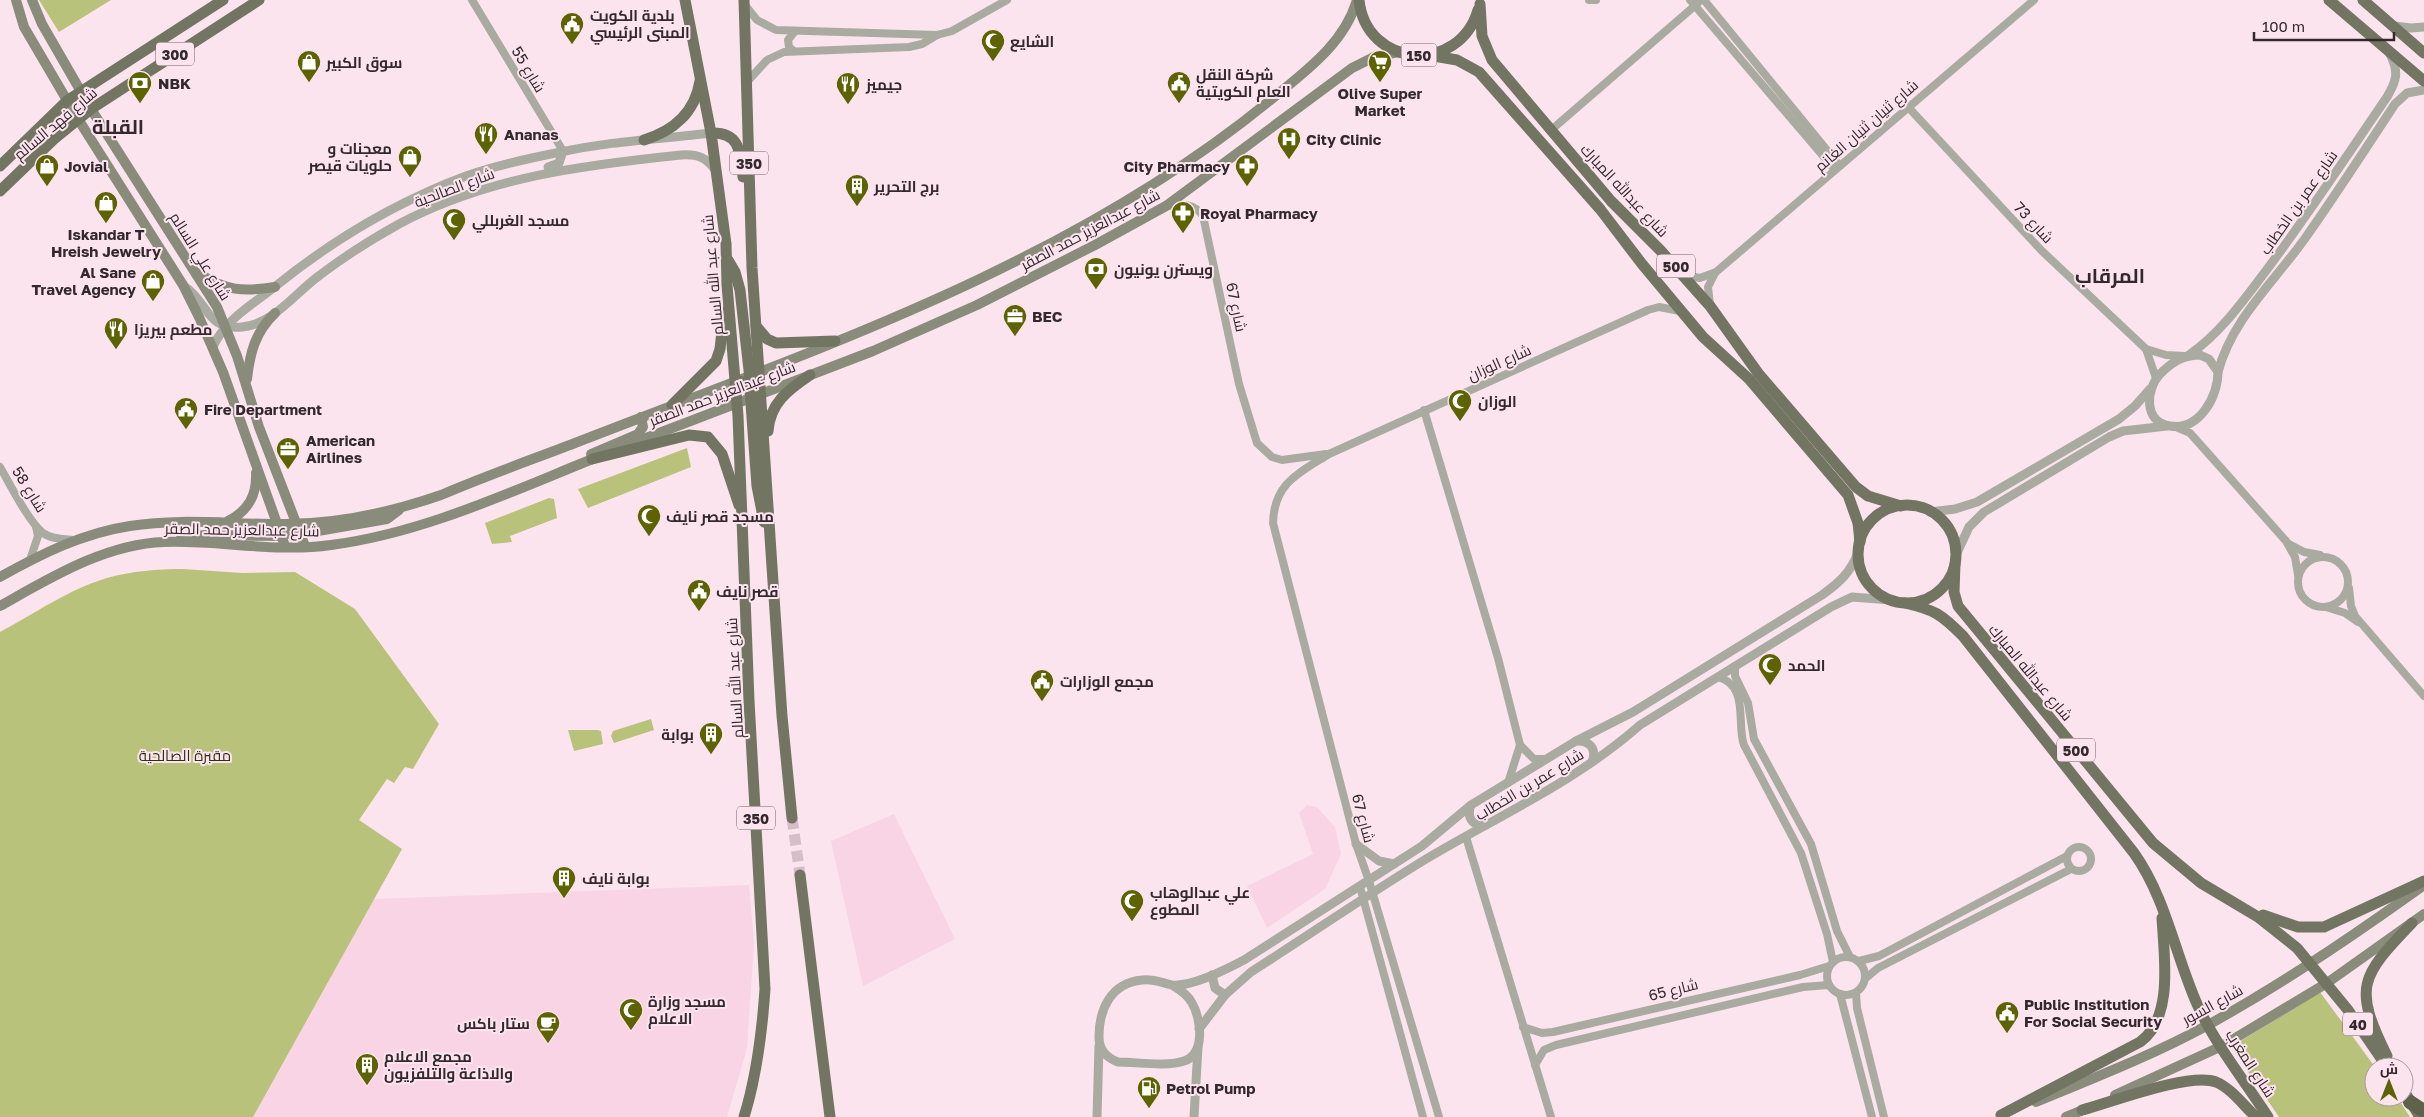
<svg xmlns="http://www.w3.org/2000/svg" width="2424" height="1117" viewBox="0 0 2424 1117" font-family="'Golos Text',Cairo,sans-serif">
  <rect width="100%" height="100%" fill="#fce4ef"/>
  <g fill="#f8d4e5">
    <polygon points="1307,805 1317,807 1335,827 1341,854 1325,889 1267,928 1247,886 1313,854 1299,813"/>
    <polygon points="894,814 955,939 863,986 831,841"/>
    <polygon points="749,885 754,944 747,1048 727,1117 253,1117 374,899"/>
  </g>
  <g fill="#b9c27a">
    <polygon points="39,0 111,0 59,32"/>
    <polygon points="687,448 691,467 588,508 578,489"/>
    <polygon points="549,498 554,499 557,518 510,536 512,542 492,544 485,523"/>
    <path d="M183 569 242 573 295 572 355 609 439 724 413 769 405 767 394 783 387 779 359 820 402 849 253 1117H0V632C34 614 69 589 107 578 132 571 157 569 183 569Z"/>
    <polygon points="651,719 654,730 614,743 611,736 613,731"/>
    <polygon points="568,730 598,730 601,731 603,744 574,751"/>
    <polygon points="2320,992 2375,1067 2374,1097 2397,1097 2410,1117 2279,1117 2231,1047"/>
  </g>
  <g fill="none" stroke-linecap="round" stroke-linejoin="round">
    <polyline stroke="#d4bec8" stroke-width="11" stroke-dasharray="11 5.5" stroke-linecap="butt" points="792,818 800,875"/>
    <g stroke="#a9aba0" stroke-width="8">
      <polyline points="472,0 563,151"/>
      <polyline points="1589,0 1596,0"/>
      <polyline points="1690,0 1835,170"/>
      <polyline points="1704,0 1840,166"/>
      <polyline points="745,5 757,20 776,30 937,35 952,31 1007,0"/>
      <polyline points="794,51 789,47 788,40 795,31"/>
      <polyline points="747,82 767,60 784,52 909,47 922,44 937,35"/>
      <polyline points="1908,107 2042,251 2146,349 2156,378"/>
      <polyline points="1550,131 1698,3"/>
      <path d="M1168 206C1183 204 1194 203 1203 216L1239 384 1257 443 1272 457 1282 460 1326 454"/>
      <polyline points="1683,275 1700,278 1716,272 2034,0"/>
      <polyline points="1710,305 1708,287 1715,273"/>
      <polyline points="2146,349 2166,355 2185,356"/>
      <polyline points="1424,410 1498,658 1520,745 1534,759 1546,759"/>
      <polyline points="2176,427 2190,433 2286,541 2295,557 2298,575"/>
      <path d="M0 467C10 484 28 521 43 533 51 539 63 539 73 540"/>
      <polyline points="2289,544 2304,552 2320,555"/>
      <circle cx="2323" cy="582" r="25"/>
      <polyline points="30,560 38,536 36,527"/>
      <polyline points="2349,588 2351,606 2355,616 2424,696"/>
      <polyline points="2326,607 2345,613 2358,622"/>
      <polyline points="1735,666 1735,676 1748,703 1754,739 1811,844 1837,931 1850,957"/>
      <path d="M1718 677C1750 686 1736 724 1744 745L1801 853 1827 934 1833 962"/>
      <polyline points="1508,783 1520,745"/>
      <polyline points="1466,837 1551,1117"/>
      <circle cx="2079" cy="859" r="12"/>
      <polyline points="1360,887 1423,1117"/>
      <circle cx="1846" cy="976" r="19"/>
      <polyline points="1859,961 1879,956 2067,856"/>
      <polyline points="1866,978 1878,968 2071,869"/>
      <polyline points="1856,993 1857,1008 1884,1117"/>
      <polyline points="1840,994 1872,1117"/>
      <polyline points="1523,1027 1542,1033 1553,1032 1800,975 1829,966"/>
      <polyline points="1535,1065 1544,1050 1556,1045 1803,987 1829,985"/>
      <path d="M1439 1117 1369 881 1356 844 1273 523C1274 483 1299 473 1329 454L1648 310 1659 307 1680 311"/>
    </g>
    <g stroke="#a9aba0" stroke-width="9">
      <polyline points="2394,26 2411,28 2424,27"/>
      <polyline points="548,167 559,163 563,151"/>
      <path d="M184 286C208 301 206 331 242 327 274 324 296 292 320 275 345 256 372 239 399 224 487 177 584 165 681 155 698 154 706 157 716 171"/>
      <path d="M213 347C225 319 254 304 277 285 333 240 399 201 466 176 497 165 530 158 561 152 610 141 662 139 711 133"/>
      <path d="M2189 355C2219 334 2240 305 2262 276 2306 218 2346 157 2387 97 2397 80 2399 72 2390 54"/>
      <path d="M2200 355 2209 359 2218 372C2218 397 2199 431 2170 426 2143 422 2146 389 2160 374 2172 362 2183 355 2200 355Z"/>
      <path d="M2218 372C2232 319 2275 281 2306 237 2337 193 2366 148 2395 104L2407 93 2424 90"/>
      <polyline points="1930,512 1955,509 1977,502 2119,419 2135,406 2150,389"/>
      <polyline points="1956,555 1969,527 1984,512 2109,437 2123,431 2167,426"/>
      <path d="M1576 741C1590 740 1597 749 1592 762"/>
      <path d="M1471 805C1466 818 1473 827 1486 825"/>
      <polyline points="1356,844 1379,861 1394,864"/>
      <polyline points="1212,975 1215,988 1225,995"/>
      <path d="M1172 985C1179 989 1188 995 1192 1003 1201 1018 1206 1054 1184 1061 1168 1067 1136 1062 1118 1062 1107 1058 1099 1050 1099 1037 1099 1009 1111 983 1142 980 1153 978 1162 983 1172 985 1193 987 1226 969 1244 960L1422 846 1471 805 1576 741 1633 712 1822 595C1840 582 1850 573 1858 553"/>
      <path d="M1199 1029 1225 995 1251 972C1309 935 1367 895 1426 859 1498 816 1577 781 1640 725L1831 607 1852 597 1891 600"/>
      <polyline points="1097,1117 1099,1046"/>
      <polyline points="1194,1117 1198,1047"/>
    </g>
    <g stroke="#898c7b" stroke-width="10">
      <polyline points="16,0 24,27 78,119 183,285 199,317 223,372 285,546"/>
      <polyline points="32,0 42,24 91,109 217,307 237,356 259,427 305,546"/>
      <path d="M198 273C226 291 243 292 275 287"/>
      <path d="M247 379C250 353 255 332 275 313"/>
      <polyline points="620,448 873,351 977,305 1095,245 1166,206 1352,68 1376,56 1400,52"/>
      <polyline points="591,454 638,434 643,427 641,417"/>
      <path d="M228 521C248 511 257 496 256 473"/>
      <polyline points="295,535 387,519 399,510"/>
      <polyline points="181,538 205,535 281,536 293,532 298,526"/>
      <path d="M0 577C41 554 83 533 130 526 179 518 228 524 278 524 334 525 389 513 441 495 485 476 531 460 575 443 814 350 1067 266 1268 102 1303 73 1344 45 1357 0"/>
      <path d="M0 606C50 578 105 544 164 542 219 540 276 553 331 545 424 533 512 491 600 456"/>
      <polyline points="2115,1095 2222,1046 2327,983 2424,914"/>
      <path d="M2036 1102C2094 1078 2153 1055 2208 1025 2284 983 2354 935 2424 885"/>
      <polyline points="2066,1117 2088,1108"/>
    </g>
    <g stroke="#727561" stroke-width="11">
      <path d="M685 0 711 133 726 244 727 285 738 416 749 701 765 989C762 1033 757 1075 744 1117"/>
      <polyline points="744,0 752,268 782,716 792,818"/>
      <path d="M1359 0C1366 68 1459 75 1478 10"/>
      <polyline points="2329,0 2424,81"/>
      <polyline points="2363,0 2424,53"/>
      <polyline points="1480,4 1482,36 1492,60 1611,201 1661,251 1710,306 1758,373 1856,487 1868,496 1901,506"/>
      <polyline points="1428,55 1457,60 1479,72 1600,209 1642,264 1703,337 1749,379 1848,495 1858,523 1860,542"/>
      <path d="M711 133C741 132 740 153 743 177"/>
      <path d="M644 140C674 131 695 112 700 81"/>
      <polyline points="0,166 68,100 223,0"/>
      <polyline points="0,191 54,139 91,109 259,0"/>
      <polyline points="728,260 735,272 740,290 751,388"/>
      <polyline points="756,326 767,339 776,343 835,341"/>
      <polyline points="736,380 746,383 750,390 757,486 764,522"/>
      <polyline points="672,405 716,361 720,349 724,312"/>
      <path d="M768 431C770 403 788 390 810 375"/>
      <polyline points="592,459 689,435 708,437 722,454 739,505"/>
      <circle cx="1907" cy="554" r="49"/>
      <polyline points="1955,564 1954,592 1958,606 2153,843 2201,883 2258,917 2297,948 2348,1010 2387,1067"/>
      <path d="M1905 603C1935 610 1941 614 1963 636L2134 853C2166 898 2175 954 2197 1004 2215 1044 2244 1080 2268 1117"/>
      <polyline points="800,875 830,1117"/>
      <polyline points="2263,915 2298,927 2324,927 2424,881"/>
      <path d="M2387 1056C2353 987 2360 977 2412 923"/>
      <polyline points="2404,1091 2420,1117"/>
      <path d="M2082 1110C2112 1102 2189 1072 2216 1082 2231 1088 2244 1106 2256 1117"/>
      <path d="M2001 1115 2140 1042C2174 1018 2164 956 2162 918"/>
    </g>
    <polyline stroke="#5f624a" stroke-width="14" points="2410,1102 2424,1111"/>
  </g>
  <defs>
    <g id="civic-pin" transform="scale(1.25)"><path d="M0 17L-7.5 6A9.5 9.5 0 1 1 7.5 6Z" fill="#5c6300" stroke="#fce4ef"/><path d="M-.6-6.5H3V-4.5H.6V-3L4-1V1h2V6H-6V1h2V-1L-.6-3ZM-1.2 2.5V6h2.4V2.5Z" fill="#fff"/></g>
    <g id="mosque-pin" transform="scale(1.25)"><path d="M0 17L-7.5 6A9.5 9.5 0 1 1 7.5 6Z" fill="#5c6300" stroke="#fce4ef"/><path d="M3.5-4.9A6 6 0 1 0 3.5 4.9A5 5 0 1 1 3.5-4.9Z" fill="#fff"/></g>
    <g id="shop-pin" transform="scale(1.25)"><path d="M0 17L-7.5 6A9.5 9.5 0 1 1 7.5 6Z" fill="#5c6300" stroke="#fce4ef"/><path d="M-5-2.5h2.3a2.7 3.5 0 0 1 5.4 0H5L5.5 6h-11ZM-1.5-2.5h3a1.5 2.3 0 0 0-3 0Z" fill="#fff"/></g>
    <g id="supermarket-pin" transform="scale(1.25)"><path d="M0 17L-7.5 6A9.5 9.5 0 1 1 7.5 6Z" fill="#5c6300" stroke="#fce4ef"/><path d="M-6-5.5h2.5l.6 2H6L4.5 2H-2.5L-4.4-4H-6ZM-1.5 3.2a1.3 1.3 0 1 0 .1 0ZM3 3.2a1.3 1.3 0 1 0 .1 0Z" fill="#fff"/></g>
    <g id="bank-pin" transform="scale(1.25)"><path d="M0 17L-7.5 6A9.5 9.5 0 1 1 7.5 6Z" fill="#5c6300" stroke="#fce4ef"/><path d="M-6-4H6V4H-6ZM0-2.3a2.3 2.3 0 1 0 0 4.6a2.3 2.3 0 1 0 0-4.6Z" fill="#fff"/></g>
    <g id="restaurant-pin" transform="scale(1.25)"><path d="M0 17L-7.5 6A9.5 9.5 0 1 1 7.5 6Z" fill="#5c6300" stroke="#fce4ef"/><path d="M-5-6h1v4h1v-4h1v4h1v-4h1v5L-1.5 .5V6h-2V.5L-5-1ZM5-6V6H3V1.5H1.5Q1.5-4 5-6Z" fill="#fff"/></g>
    <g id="hospital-pin" transform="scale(1.25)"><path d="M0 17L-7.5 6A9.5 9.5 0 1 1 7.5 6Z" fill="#5c6300" stroke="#fce4ef"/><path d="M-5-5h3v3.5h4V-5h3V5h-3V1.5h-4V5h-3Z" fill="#fff"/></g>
    <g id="pharmacy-pin" transform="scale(1.25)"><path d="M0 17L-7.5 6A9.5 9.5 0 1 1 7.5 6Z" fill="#5c6300" stroke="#fce4ef"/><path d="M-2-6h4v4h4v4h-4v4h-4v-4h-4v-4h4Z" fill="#fff"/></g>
    <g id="building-pin" transform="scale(1.25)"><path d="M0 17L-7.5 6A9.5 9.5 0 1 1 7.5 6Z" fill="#5c6300" stroke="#fce4ef"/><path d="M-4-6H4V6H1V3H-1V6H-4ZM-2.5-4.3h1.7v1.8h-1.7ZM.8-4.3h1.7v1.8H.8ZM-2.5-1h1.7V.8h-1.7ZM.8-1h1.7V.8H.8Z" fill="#fff"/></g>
    <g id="office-pin" transform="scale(1.25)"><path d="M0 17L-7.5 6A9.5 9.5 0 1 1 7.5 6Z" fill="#5c6300" stroke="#fce4ef"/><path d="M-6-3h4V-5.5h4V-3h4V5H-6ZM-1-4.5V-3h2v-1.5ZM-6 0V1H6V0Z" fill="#fff"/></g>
    <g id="cafe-pin" transform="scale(1.25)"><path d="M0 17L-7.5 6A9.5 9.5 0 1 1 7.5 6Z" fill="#5c6300" stroke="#fce4ef"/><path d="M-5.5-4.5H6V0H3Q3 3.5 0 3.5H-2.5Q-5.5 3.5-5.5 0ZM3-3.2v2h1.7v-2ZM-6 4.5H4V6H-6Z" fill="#fff"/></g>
    <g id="fuel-pin" transform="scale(1.25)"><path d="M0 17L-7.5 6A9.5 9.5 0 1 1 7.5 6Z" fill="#5c6300" stroke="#fce4ef"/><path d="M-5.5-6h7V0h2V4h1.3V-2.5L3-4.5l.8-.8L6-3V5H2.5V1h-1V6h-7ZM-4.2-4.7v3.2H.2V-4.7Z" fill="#fff"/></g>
  </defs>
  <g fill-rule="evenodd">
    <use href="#civic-pin" x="572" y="24"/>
    <use href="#mosque-pin" x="993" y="41"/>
    <use href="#shop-pin" x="309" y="62"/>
    <use href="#supermarket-pin" x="1380" y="62"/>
    <use href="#bank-pin" x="140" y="83"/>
    <use href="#civic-pin" x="1179" y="83"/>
    <use href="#restaurant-pin" x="848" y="84"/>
    <use href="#restaurant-pin" x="486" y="134"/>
    <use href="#hospital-pin" x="1289" y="139"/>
    <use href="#shop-pin" x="410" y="157"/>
    <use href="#shop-pin" x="47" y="166"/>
    <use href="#pharmacy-pin" x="1247" y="166"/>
    <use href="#building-pin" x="857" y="186"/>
    <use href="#shop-pin" x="106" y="203"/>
    <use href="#pharmacy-pin" x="1183" y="213"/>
    <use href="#mosque-pin" x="454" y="220"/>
    <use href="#bank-pin" x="1096" y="269"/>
    <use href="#shop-pin" x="153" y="281"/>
    <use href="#office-pin" x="1015" y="316"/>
    <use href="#restaurant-pin" x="116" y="329"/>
    <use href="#mosque-pin" x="1460" y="401"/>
    <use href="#civic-pin" x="186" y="409"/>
    <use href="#office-pin" x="288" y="449"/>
    <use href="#mosque-pin" x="649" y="516"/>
    <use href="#civic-pin" x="699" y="591"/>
    <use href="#mosque-pin" x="1770" y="665"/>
    <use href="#civic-pin" x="1042" y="681"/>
    <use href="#building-pin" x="711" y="734"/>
    <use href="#building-pin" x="564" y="878"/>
    <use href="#mosque-pin" x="1132" y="901"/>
    <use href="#mosque-pin" x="631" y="1010"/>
    <use href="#civic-pin" x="2007" y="1013"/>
    <use href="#cafe-pin" x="548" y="1023"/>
    <use href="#building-pin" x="367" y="1065"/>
    <use href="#fuel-pin" x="1149" y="1088"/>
  </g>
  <g text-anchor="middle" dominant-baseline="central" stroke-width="4" stroke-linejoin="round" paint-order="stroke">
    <g fill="#fce4ef" stroke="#6f6067" stroke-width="1">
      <rect x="156" y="42.5" width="38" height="23" rx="4"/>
      <rect x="1401.5" y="43.5" width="35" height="23" rx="4"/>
      <rect x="730" y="151.5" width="38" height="23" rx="4"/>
      <rect x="1657" y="254.5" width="38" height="23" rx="4"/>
      <rect x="2057" y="738.5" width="38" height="23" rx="4"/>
      <rect x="737" y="806.5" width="38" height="23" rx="4"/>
      <rect x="2343" y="1012.5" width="30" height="23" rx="4"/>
    </g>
    <g font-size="14" font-weight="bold" fill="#33282d">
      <text x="175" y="54">300</text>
      <text x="1419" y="55">150</text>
      <text x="749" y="163">350</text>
      <text x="1676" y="266">500</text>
      <text x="2076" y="750">500</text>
      <text x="756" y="818">350</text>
      <text x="2358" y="1024">40</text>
    </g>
    <g font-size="15" font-weight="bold" fill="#33282d" stroke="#fce4ef" text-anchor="start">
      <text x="590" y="15">بلدية الكويت<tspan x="590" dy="17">المبنى الرئيسي</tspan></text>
      <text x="1010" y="41">الشايع</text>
      <text x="326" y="62">سوق الكبير</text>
      <text x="1196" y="74">شركة النقل<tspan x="1196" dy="17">العام الكويتية</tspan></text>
      <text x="158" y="83">NBK</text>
      <text x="866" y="84">جيميز</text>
      <text x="1380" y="93" text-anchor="middle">Olive Super<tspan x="1380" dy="17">Market</tspan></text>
      <text x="504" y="134">Ananas</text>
      <text x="1306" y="139">City Clinic</text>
      <text x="392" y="148" text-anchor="end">معجنات و<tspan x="392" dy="17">حلويات قيصر</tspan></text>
      <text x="64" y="166">Jovial</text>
      <text x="1230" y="166" text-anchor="end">City Pharmacy</text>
      <text x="874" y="186">برج التحرير</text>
      <text x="1200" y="213">Royal Pharmacy</text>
      <text x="472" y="220">مسجد الغربللي</text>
      <text x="106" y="234" text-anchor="middle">Iskandar T<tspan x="106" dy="17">Hreish Jewelry</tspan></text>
      <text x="1114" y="269">ويسترن يونيون</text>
      <text x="136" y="272" text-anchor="end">Al Sane<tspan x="136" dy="17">Travel Agency</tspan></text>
      <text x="1032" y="316">BEC</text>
      <text x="134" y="329">مطعم بيريزا</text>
      <text x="1478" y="401">الوزان</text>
      <text x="204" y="409">Fire Department</text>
      <text x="306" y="440">American<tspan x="306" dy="17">Airlines</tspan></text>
      <text x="666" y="516">مسجد قصر نايف</text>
      <text x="716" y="591">قصر نايف</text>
      <text x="1788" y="665">الحمد</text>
      <text x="1060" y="681">مجمع الوزارات</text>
      <text x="694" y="734" text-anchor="end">بوابة</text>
      <text x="582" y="878">بوابة نايف</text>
      <text x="1150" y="892">علي عبدالوهاب<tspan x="1150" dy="17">المطوع</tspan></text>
      <text x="648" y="1001">مسجد وزارة<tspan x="648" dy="17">الاعلام</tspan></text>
      <text x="2024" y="1004">Public Institution<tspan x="2024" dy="17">For Social Security</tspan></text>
      <text x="530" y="1023" text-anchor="end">ستار باكس</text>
      <text x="384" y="1056">مجمع الاعلام<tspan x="384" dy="17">والاذاعة والتلفزيون</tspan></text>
      <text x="1166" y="1088">Petrol Pump</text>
    </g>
    <g font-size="15" fill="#33282d" stroke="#fce4ef">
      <text transform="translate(529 69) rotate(59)">شارع 55</text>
      <text transform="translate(55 123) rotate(-40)">شارع فهد السالم</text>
      <text transform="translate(1866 125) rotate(-41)">شارع ثنيان ثنيان الغانم</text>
      <text transform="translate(454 187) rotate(-21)">شارع الصالحية</text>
      <text transform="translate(1625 190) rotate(47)">شارع عبدالله المبارك</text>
      <text transform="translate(2298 202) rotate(-55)">شارع عمر بن الخطاب</text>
      <text transform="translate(2034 222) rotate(47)">شارع 73</text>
      <text transform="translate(1090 229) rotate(-28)">شارع عبدالعزيز حمد الصقر</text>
      <text transform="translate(201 256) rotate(58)">شارع علي السالم</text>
      <text transform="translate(712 275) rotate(-95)">شارع عبد الله السالم</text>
      <text transform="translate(1237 307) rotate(78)">شارع 67</text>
      <text transform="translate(1499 362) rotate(-24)">شارع الوزان</text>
      <text transform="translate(722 393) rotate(-21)">شارع عبدالعزيز حمد الصقر</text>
      <text transform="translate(30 489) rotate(58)">شارع 58</text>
      <text transform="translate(242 529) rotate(1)">شارع عبدالعزيز حمد الصقر</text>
      <text transform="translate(2031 672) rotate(50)">شارع عبدالله المبارك</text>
      <text transform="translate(734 678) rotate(-93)">شارع عبد الله السالم</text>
      <text transform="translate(1529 784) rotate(-31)">شارع عمر بن الخطاب</text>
      <text transform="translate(1364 818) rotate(75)">شارع 67</text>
      <text transform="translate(1673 989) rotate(-14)">شارع 65</text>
      <text transform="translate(2212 1004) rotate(-29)">شارع السور</text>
      <text transform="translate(2251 1063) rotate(57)">شارع المغرب</text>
    </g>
    <g font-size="15" fill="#2e3111" stroke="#fce4ef">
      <text x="185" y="755">مقبرة الصالحية</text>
    </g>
    <g font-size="20" font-weight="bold" fill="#33282d" stroke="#fce4ef">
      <text x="118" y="126">القبلة</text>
      <text x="2110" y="275">المرقاب</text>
    </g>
  </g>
  <g transform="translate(2389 1082)"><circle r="24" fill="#fce4ef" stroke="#ac99a1"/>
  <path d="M0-4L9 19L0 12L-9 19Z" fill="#5c6300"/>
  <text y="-8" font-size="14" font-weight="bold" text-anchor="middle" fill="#33282d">ش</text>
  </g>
  <path d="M2254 32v8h140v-8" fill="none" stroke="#33282d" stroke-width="2.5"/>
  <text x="2262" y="32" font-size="15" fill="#33282d" stroke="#fce4ef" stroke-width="4" paint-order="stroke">100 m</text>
</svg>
